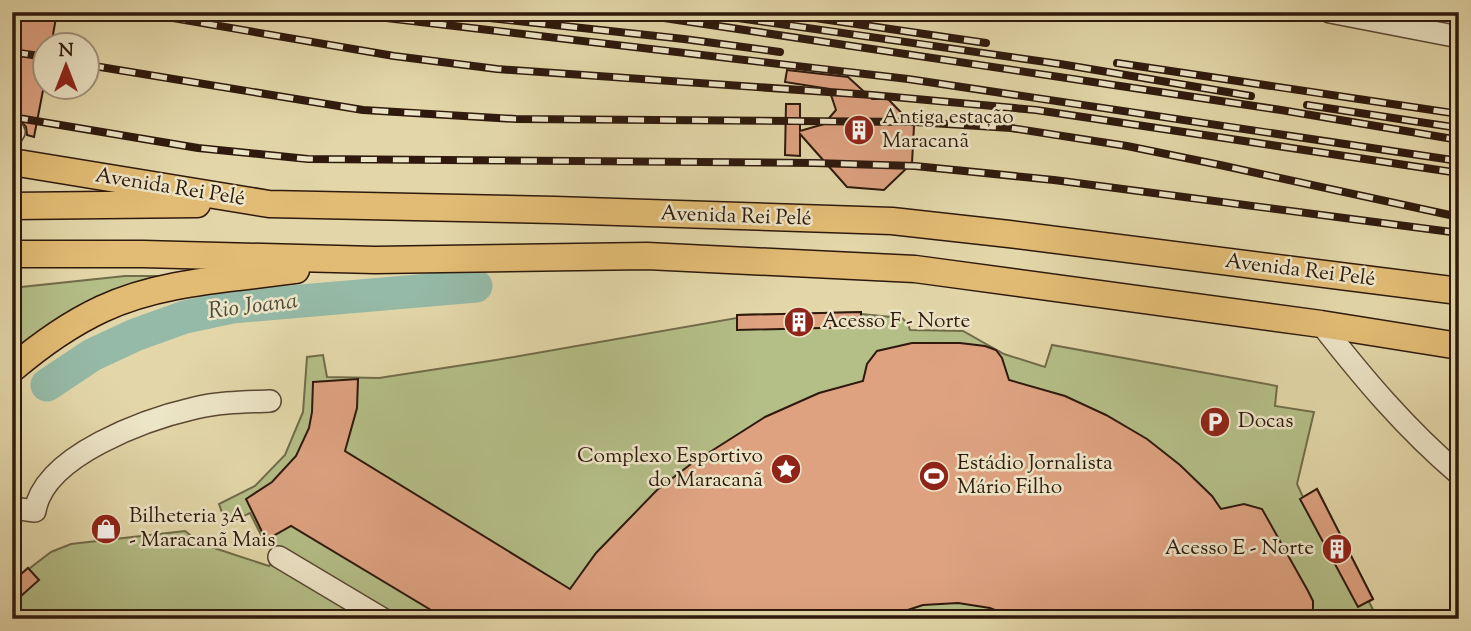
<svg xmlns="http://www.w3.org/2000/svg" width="1471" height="631" viewBox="0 0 1471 631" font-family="'Sorts Mill Goudy',serif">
  <rect width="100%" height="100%" fill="#e3d7a9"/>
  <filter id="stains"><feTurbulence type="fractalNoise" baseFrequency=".00286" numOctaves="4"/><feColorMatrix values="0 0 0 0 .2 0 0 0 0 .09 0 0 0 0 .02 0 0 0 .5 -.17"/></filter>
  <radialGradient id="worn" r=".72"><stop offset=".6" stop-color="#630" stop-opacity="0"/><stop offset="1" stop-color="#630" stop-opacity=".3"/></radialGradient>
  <g fill="#b4be87" stroke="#716c4a" stroke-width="2">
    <polygon points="125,276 169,276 93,300 59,317 12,353 12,288"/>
    <polygon points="861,312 861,314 902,318 908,324 910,330 963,331 1004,354 1045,367 1052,345 1277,386 1275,406 1314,412 1297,484 1303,497 1317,489 1373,599 1369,602 1378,619 12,619 12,582 51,552 71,544 185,531 202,544 269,566 284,550 264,541 250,513 226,524 219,504 255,486 285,455 303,412 307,357 323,355 327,377 379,378 496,360 737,318 737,315"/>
  </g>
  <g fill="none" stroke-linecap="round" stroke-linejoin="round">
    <polyline stroke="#95baa7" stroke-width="33" points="47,385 92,355 135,335 185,317 232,307 476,286"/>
  </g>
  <g fill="#dea281" stroke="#2e190c" stroke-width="2">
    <polygon points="12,12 57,12 51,46 46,46 46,75 34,137 27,135 26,127 22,122 12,119"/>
    <polygon points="787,70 848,77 872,99 888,99 914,126 912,163 884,190 847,187 800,134 800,156 785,155 786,104 800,104 800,131 824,124 836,110 829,89 785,82"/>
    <polygon points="861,312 861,327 737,330 737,315"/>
    <polygon points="912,343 960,343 985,346 996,350 1002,358 1009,380 1065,396 1106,415 1147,439 1180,465 1212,496 1221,509 1244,504 1262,509 1308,591 1313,601 1313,611 1309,619 1017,619 990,608 958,603 923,605 880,619 446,619 291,526 266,540 246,499 272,482 296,456 309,428 312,412 313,382 358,379 357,408 345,451 570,589 596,553 657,490 691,464 765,417 819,393 863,381 867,364 877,351"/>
    <polygon points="1317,489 1373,599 1358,607 1300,499"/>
    <polygon points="28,568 39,580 12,604 12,582"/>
  </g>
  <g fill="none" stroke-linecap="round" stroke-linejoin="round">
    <g stroke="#5b4833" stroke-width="24">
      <g id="minor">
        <polyline points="1330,12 1459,37"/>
        <polyline points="12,135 14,132"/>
        <path d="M1321 324C1363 378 1407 430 1459 474"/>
        <path d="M12 508 35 511C44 455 147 419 195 408 220 402 245 402 270 401"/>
        <polyline points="279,557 383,619"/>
      </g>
    </g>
    <g stroke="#2e190c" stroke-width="29">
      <g id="major">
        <polyline points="12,162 269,204 555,210 892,221 1009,234 1459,291"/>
        <polyline points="12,206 197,204"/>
        <polyline points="12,254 143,254 375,260 647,256 915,269 1321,324 1459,346"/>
        <path d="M12 369C39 346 70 324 102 309 161 281 232 279 296 270"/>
      </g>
    </g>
    <use href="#minor" stroke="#ede5c7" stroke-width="21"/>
    <use href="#major" stroke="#e2bc74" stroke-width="26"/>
    <g stroke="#2e190c" stroke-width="8">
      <g id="rail">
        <polyline points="138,12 394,56 497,69 872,95 1036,110 1459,173"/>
        <polyline points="335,12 908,79 1459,161"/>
        <polyline points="434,12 684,39 780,52"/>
        <polyline points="624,12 1281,110 1459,140"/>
        <polyline points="695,12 1060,64 1251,96"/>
        <polyline points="774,12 986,43"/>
        <polyline points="12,52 46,57"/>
        <polyline points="1117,63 1459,114"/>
        <polyline points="88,65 363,110 516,119 915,122 1011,128 1127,146 1220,165 1459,217"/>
        <polyline points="1307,105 1459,128"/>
        <polyline points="12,117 198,148 308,159 814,163 915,166 1054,180 1459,233"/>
      </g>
    </g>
    <use href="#rail" stroke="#ede5c7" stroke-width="5" stroke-dasharray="16" stroke-linecap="butt"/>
  </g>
  <defs>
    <g id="building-disc" transform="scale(1.575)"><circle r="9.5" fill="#8f2418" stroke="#ede5c7"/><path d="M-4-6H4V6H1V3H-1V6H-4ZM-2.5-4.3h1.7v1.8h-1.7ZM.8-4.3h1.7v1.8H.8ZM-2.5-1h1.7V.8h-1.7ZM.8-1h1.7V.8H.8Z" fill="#fff"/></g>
    <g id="parking-disc" transform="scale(1.575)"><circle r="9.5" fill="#8f2418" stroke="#ede5c7"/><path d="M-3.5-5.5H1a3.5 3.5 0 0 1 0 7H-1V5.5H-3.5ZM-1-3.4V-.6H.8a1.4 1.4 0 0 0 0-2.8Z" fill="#fff"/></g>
    <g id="sight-disc" transform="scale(1.575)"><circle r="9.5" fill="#8f2418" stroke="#ede5c7"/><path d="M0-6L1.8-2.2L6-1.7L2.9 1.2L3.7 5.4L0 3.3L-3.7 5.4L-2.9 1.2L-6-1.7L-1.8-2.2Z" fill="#fff"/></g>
    <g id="stadium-disc" transform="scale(1.575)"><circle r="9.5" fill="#8f2418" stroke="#ede5c7"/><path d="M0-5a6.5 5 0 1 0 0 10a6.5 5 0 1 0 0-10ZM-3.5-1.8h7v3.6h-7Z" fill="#fff"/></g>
    <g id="shop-disc" transform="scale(1.575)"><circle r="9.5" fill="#8f2418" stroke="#ede5c7"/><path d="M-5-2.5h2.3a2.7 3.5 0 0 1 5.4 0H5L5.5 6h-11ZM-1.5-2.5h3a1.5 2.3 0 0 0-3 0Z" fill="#fff"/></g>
  </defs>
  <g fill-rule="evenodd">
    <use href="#building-disc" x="859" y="130"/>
    <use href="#building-disc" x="799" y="322"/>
    <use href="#parking-disc" x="1215" y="422"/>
    <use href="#sight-disc" x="786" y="469"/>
    <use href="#stadium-disc" x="934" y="476"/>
    <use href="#shop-disc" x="106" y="529"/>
    <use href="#building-disc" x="1337" y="549"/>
  </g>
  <g text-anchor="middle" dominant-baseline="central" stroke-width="5" stroke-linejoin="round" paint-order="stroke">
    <g font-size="21" fill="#2e190c" stroke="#ede5c7" text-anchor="start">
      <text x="882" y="118">Antiga estação<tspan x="882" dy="24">Maracanã</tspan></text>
      <text x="822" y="322">Acesso F - Norte</text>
      <text x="1238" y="422">Docas</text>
      <text x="763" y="457" text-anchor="end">Complexo Esportivo<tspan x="763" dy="24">do Maracanã</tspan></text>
      <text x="957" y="464">Estádio Jornalista<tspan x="957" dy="24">Mário Filho</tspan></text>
      <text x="129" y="517">Bilheteria 3A<tspan x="129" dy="24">- Maracanã Mais</tspan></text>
      <text x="1314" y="549" text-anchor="end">Acesso E - Norte</text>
    </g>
    <g font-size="21" fill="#2e190c" stroke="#ede5c7">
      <text transform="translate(170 188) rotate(9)">Avenida Rei Pelé</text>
      <text transform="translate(736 217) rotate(2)">Avenida Rei Pelé</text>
      <text transform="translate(1300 271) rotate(7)">Avenida Rei Pelé</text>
    </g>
    <g font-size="23" font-style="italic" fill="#4d493a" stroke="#ede5c7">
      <text transform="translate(253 307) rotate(-7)">Rio Joana</text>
    </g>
  </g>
  <rect width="1471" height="631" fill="none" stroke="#e3d7a9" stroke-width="42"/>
  <rect x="14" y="14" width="1443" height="603" fill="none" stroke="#2e190c" stroke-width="3.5"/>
  <rect x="21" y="21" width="1429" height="589" fill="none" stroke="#2e190c" stroke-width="2"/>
  <g transform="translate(66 66)"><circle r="33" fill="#ede5c7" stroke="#a1937c" stroke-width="2"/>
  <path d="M0-5L12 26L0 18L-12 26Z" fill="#8f2418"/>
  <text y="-10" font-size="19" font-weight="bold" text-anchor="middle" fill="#2e190c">N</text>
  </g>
  <rect width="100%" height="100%" filter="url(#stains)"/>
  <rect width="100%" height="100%" fill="url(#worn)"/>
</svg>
